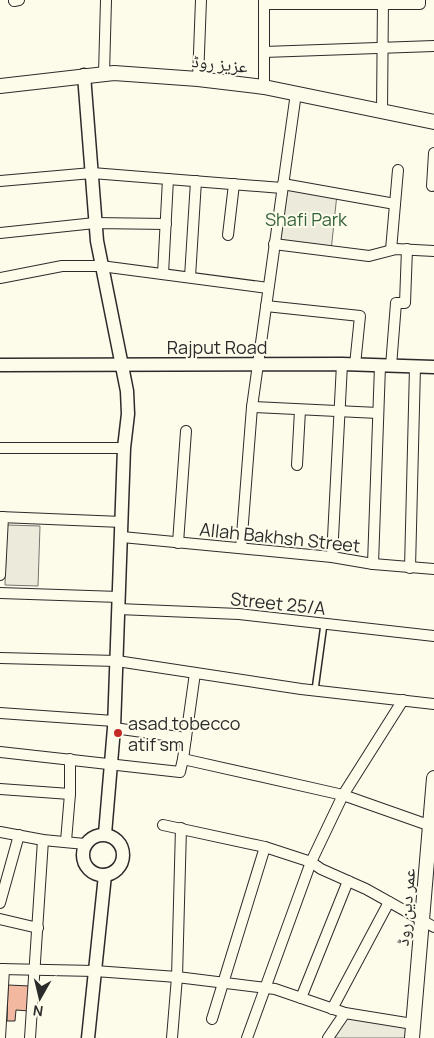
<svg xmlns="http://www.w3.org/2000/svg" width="434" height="1038" viewBox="0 0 434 1038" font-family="Manrope,'Noto Naskh Arabic',sans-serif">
  <rect width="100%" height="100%" fill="#fdfbea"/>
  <g fill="#ecebdb" stroke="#74746e">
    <polygon points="283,184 337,194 331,251 274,244"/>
    <polygon points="7,525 40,526 38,586 5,585"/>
    <polygon points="345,1013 413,1024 411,1038 328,1038"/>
  </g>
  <polygon fill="#f2b8a0" stroke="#2b2b2b" points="8,985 30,986 29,1011 16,1010 15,1021 7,1021"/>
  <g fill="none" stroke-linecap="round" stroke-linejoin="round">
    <g stroke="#2b2b2b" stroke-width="8">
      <polyline id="service" points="315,690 324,624"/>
    </g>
    <g stroke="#2b2b2b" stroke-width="12">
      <g id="minor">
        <polyline points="264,0 264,4 420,4 420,0"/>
        <polyline points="14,1 19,0"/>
        <polyline points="264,52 434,46"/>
        <polyline points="104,74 106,0"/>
        <polyline points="198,79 201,0"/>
        <polyline points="264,87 264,4"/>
        <polyline points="382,111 383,0"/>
        <polyline points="0,181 92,173 282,188"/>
        <polyline points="283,184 395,204"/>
        <polyline points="432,186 434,153"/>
        <polyline points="0,233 95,223 166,224"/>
        <polyline points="228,235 234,184"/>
        <polyline points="274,244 369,256 396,249 434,251"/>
        <polyline points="391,250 398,170"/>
        <polyline points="163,274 168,179"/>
        <polyline points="190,277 196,181"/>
        <polyline points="0,278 62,266 101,266 268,288"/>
        <polyline points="266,306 360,316 355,365"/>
        <polyline points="391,366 396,303 405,303 407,249"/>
        <polyline points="252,407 378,413"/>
        <polyline points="0,448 124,448"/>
        <polyline points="297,465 300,410"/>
        <polyline points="0,517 122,522"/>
        <polyline points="122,537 332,557 373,564 434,569"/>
        <polyline points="178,543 186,431"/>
        <polyline points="241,548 252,407 296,93"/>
        <polyline points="332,557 342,364"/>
        <polyline points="373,564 380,366"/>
        <polyline points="410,568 415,367"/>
        <polyline points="0,575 3,517"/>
        <polyline points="0,593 119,597"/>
        <polyline points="118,609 239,614 434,636"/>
        <polyline points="0,658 117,661 301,689 434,704"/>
        <polyline points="0,713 114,721"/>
        <polyline points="114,728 186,738"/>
        <polyline points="0,752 180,772 183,759 343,795 431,826"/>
        <polyline points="183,759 195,673"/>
        <polyline points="0,789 70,794"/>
        <polyline points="163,825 265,847 311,862 321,869 366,889 434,927"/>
        <polyline points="0,832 43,840 85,844"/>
        <polyline points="66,841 70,794 70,759"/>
        <polyline points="0,903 19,835"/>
        <polyline points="0,919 38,928"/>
        <polyline points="0,969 95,971 177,977 275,989 345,1013 413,1024"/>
        <polyline points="301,998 348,881"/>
        <polyline points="332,1009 389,902"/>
        <polyline points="212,1019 265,847"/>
        <polyline points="0,1038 4,969"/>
        <polyline points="30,1038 43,840"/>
        <polyline points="172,1038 177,977 181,828"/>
        <polyline points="247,1038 311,862 343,795 403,700"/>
        <polyline points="328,1038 345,1013"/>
      </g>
    </g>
    <g stroke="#2b2b2b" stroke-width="15">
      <g id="tertiary">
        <polyline points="84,75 97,241 127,391 128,414 124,448 114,728 105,834"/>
        <polyline points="0,365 342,364 434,367"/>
        <circle cx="103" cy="855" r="20"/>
        <polyline points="88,1038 105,875"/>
      </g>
    </g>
    <g stroke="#2b2b2b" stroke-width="16">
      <g id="secondary">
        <polyline points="0,86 114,73 198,79 264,87 434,122"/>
        <polyline points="412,1038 434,778"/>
      </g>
    </g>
    <use href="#service" stroke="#fdfbea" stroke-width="5"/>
    <use href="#minor" stroke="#fdfbea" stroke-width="10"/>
    <use href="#tertiary" stroke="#fdfbea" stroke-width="12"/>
    <use href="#secondary" stroke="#fdfbea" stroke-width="14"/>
  </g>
  <circle fill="#c62828" stroke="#fdfbea" stroke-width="2" cx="118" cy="733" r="5"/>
  <g text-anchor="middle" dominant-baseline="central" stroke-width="4" stroke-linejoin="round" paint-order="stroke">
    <g font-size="18" fill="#2b2b2b" stroke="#fdfbea">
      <text transform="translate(220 63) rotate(6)">عزیز روڈ</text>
      <text x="217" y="347">Rajput Road</text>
      <text transform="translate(280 537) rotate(6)">Allah Bakhsh Street</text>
      <text transform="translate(278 603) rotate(6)">Street 25/A</text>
      <text transform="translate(405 907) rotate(-85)">عمر دین روڈ</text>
    </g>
    <g font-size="18" fill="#34623c" stroke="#fdfbea">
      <text x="306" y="219">Shafi Park</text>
    </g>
    <g font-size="18" fill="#2b2b2b" stroke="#fdfbea" text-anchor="start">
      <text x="128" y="723">asad tobecco<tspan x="128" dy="21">atif sm</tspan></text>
    </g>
  </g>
  <g transform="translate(40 998) rotate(188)" stroke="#fdfbea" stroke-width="4" paint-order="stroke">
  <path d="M0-4L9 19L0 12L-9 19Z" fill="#2b2b2b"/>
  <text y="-8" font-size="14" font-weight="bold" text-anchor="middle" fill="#2b2b2b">N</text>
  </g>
</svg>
